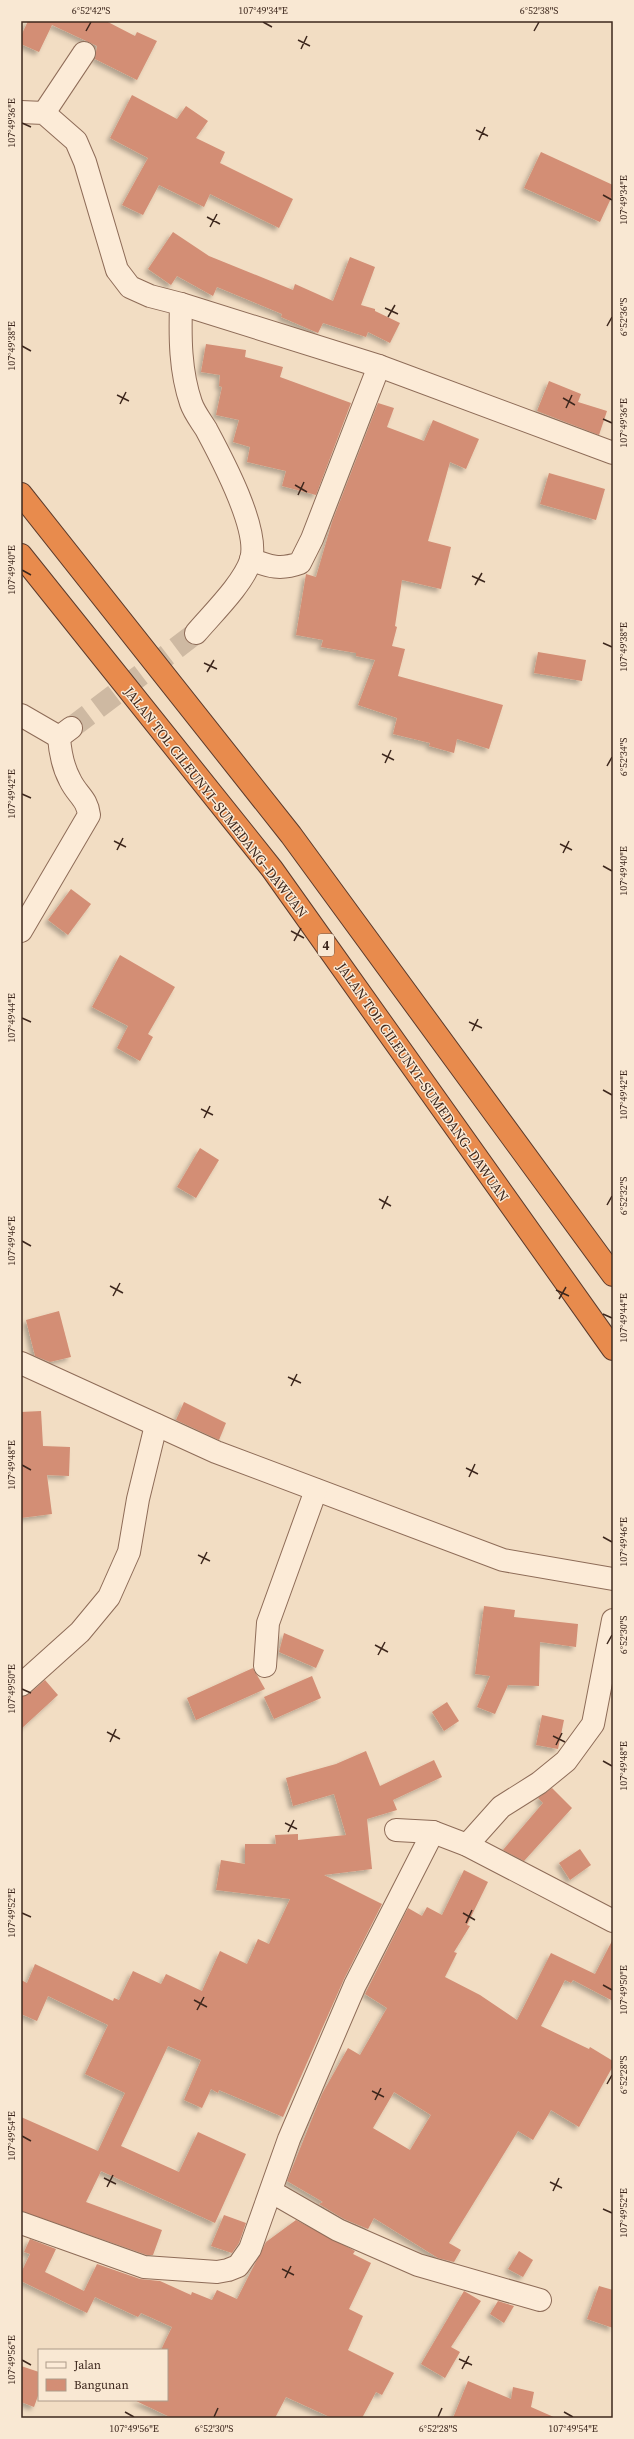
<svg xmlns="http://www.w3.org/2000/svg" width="634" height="2439" viewBox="0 0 634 2439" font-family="'Source Serif 4',serif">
  <defs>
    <filter id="shadow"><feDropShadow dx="-3.5" dy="3.5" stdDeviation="2" flood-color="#0004"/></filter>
  </defs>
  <rect width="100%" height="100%" fill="#f2ddc3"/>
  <g fill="#d38e75" fill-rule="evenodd" filter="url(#shadow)">
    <polygon points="28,21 106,21 135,36 137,32 157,41 137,80 95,59 97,46 52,25 39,52 21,44 21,36"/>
    <polygon points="132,95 177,119 186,106 208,121 196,138 225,152 220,163 293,199 279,228 210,194 204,207 159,185 143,215 122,205 148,158 110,138"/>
    <polygon points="541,152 613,185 613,194 600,222 524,188"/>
    <polygon points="173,232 209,256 293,290 295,284 333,301 350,257 375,267 361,305 375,309 375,311 400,323 390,343 368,332 366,337 323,323 318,333 281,317 282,314 217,287 213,296 177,276 171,285 148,269"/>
    <polygon points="206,344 246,350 245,357 283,367 280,377 351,403 316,495 282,486 286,471 247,462 250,447 233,442 239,420 216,415 222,387 219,386 220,375 201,372"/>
    <polygon points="549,381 581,394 578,402 607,411 599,435 537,411"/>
    <polygon points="378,403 394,408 387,427 424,441 433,420 479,439 466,469 450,462 428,541 451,547 441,589 402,580 395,626 397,627 392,646 405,649 398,676 503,705 489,749 457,739 454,753 429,746 430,743 393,734 397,718 358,705 375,660 356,656 356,653 321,647 323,640 296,635 306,574 316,577 332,522"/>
    <polygon points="549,473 605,489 596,520 540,504"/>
    <polygon points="538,652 586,660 582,681 534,673"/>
    <polygon points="71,889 91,904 68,935 48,920"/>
    <polygon points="120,955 175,987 148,1034 153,1037 140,1061 117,1048 128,1026 92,1007"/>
    <polygon points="200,1148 219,1160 196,1198 177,1187"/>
    <polygon points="59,1311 71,1357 50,1362 35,1356 26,1320"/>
    <polygon points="184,1402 226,1423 219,1440 176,1420"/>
    <polygon points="41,1411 43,1446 70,1447 69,1476 47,1475 52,1514 21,1518 21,1412"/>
    <polygon points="484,1606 515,1610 514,1617 578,1624 576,1647 540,1642 539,1686 508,1685 495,1714 477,1707 490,1676 475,1674"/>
    <polygon points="284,1633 324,1650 316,1668 279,1652"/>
    <polygon points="253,1668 265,1689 196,1720 187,1698"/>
    <polygon points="312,1676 321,1698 274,1719 264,1697"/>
    <polygon points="45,1680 58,1695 21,1729 21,1697 29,1694"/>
    <polygon points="447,1702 459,1721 444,1731 432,1712"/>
    <polygon points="542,1715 564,1720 558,1749 536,1745"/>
    <polygon points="366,1751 380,1786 434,1760 442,1777 393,1800 397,1810 367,1819 372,1869 324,1875 382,1904 344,1979 283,2117 219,2090 218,2093 211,2089 202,2108 184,2100 201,2060 168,2046 121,2146 179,2172 198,2132 246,2154 215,2223 101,2171 86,2202 162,2230 153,2255 147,2255 21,2211 21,2117 98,2151 125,2093 85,2074 108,2025 48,1996 37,2021 21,2014 21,1980 27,1983 35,1964 113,2001 114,1998 119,2000 133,1971 161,1984 166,1974 202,1991 220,1951 247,1964 258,1939 269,1944 290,1899 216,1890 221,1860 245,1864 245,1844 276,1844 275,1835 298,1834 298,1840 346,1835 334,1794 293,1806 286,1778 336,1764"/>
    <polygon points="552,1788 572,1808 524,1861 503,1850 543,1803 538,1798"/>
    <polygon points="580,1849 591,1865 570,1880 559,1863"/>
    <path d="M464 1870 488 1882 467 1925 470 1926 454 1952 457 1953 445 1977 480 1995 517 2020 551 1953 595 1974 613 1939V2001L573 1980 571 1983 565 1980 541 2026 589 2049 590 2047 613 2061V2066L579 2127 551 2110 533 2140 518 2131 449 2243 461 2250 454 2262 438 2258 374 2218 368 2229 344 2219 319 2204 323 2202 287 2181 322 2094 348 2048 360 2055 387 2008 365 1994 408 1908 422 1916 427 1907 442 1915ZM394 2092 431 2115 410 2150 373 2128Z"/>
    <polygon points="224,2215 246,2223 239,2243 232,2253 211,2246"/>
    <polygon points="296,2220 355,2251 353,2254 371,2263 349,2309 363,2316 348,2350 394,2373 382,2395 376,2392 362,2418 332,2418 286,2397 275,2418 172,2418 134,2400 167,2400 167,2350 161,2350 172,2327 141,2313 138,2317 95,2297 87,2313 21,2281 21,2273 30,2254 24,2252 30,2239 56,2249 45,2272 84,2291 97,2264 140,2279 160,2281 191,2295 192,2292 212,2300 217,2290 237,2299 266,2242"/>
    <polygon points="519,2251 533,2260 523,2277 508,2269"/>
    <polygon points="599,2286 613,2290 613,2328 587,2319"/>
    <polygon points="464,2291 481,2301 451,2347 460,2352 445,2378 421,2364"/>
    <polygon points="498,2301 514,2306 504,2323 490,2314"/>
    <polygon points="21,2366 39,2372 39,2393 34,2407 21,2402"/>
    <polygon points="468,2381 511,2399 513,2387 534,2392 531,2407 556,2418 453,2418"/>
  </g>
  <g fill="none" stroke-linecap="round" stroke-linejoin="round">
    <polyline stroke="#ceb9a2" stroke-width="22" stroke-dasharray="22 11" stroke-linecap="butt" points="71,728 196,633"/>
    <g stroke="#8e6c58" stroke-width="24">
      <g id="minor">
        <polyline points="21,112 44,113 76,141 85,162 117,270 130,287 150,296 181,304 379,366 613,453"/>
        <polyline points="44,113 84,53"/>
        <path d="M181 304C180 337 180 371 191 403 194 412 201 421 206 429 221 457 260 529 251 560 243 584 213 613 196 633"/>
        <path d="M251 559C269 567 281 570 300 563L312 539 379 366"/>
        <polyline points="21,715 59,737"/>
        <path d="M21 931 89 815C87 798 77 795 70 780 63 767 60 752 59 737L71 728"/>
        <polyline points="21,1363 216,1452 503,1560 613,1579"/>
        <polyline points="265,1666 268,1623 316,1490"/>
        <polyline points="21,1685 80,1632 109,1597 129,1552 138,1499 156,1425"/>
        <polyline points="396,1830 433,1832 467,1845 613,1921"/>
        <polyline points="467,1845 501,1807 539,1783 566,1761 593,1724 613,1620"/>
        <polyline points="272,2192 338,2230 418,2265 540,2300"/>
        <polyline points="21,2223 144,2267 217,2272 228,2270 238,2266 250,2249 289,2139 355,1985 433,1832"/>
      </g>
    </g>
    <g stroke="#5c3b2c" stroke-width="24">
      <g id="highway">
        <polyline points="21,494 291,835 613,1275"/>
        <polyline points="21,555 272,869 613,1349"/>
      </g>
    </g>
    <use href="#minor" stroke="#fcebd7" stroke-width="22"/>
    <use href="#highway" stroke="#e88b4d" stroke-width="22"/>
  </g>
  <path fill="none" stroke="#3d271d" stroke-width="1.5" d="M263 22 272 27M86 31 91 22M534 31 539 22M298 40 310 46M301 49 307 36M22 123 31 127M476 130 488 136M479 140 485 127M603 195 612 200M207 217 220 224M210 227 217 214M385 308 398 314M388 317 395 305M607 326 612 317M22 346 31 351M117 395 129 401M563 398 575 405M120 404 126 392M566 408 572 395M603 419 612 423M295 485 307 492M298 495 304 482M22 570 31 575M472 576 485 582M475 585 482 573M603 643 612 647M204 663 217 669M207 672 214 660M382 754 394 760M385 763 391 750M607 766 612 757M22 794 31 798M114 841 126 847M560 844 572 850M117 850 123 838M563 853 569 841M603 866 612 871M291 931 304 938M294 941 301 928M22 1018 31 1022M469 1022 482 1028M472 1031 478 1019M603 1090 612 1095M201 1109 213 1115M204 1118 210 1106M379 1199 391 1206M607 1205 612 1196M382 1209 388 1196M22 1241 31 1246M110 1286 123 1293M556 1290 569 1296M113 1296 120 1283M559 1299 566 1287M603 1314 612 1318M288 1377 301 1383M291 1386 297 1374M22 1465 31 1470M466 1468 478 1474M469 1477 475 1464M603 1537 612 1542M198 1555 210 1561M201 1564 207 1552M607 1644 612 1635M375 1645 388 1652M378 1655 385 1642M22 1689 31 1693M107 1732 120 1739M553 1736 565 1742M110 1742 116 1729M556 1745 562 1733M603 1761 612 1766M285 1823 297 1829M288 1832 294 1820M22 1913 31 1917M463 1913 475 1920M466 1923 472 1910M603 1985 612 1990M194 2000 207 2007M197 2010 204 1997M607 2084 612 2075M372 2091 384 2097M375 2100 381 2088M22 2136 31 2141M104 2178 116 2184M550 2182 562 2188M107 2187 113 2175M553 2191 559 2178M603 2209 612 2213M282 2269 294 2275M285 2278 291 2266M459 2359 472 2365M22 2360 31 2365M462 2369 469 2356M125 2412 134 2417M564 2412 573 2417M214 2417 218 2408M438 2417 442 2408"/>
  <g text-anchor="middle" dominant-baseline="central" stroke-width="3" stroke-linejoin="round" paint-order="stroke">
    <rect fill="#f9e8d3" stroke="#756154" stroke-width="1" x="318" y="934" width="16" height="22" rx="3"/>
    <g font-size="13" font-weight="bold" fill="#3d271d">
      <text x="326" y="945">4</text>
    </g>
    <g font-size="14" fill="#3d271d" stroke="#f9e8d3">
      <text transform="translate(216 802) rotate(52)">JALAN TOL CILEUNYI–SUMEDANG–DAWUAN</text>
      <text transform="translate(423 1082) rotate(55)">JALAN TOL CILEUNYI–SUMEDANG–DAWUAN</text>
    </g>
  </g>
  <rect width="634" height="2439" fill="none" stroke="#f9e8d3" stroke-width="44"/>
  <rect x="38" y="2349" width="130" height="52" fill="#f9e8d3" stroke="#ae9b8a"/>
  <rect x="46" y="2362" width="20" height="6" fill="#fcebd7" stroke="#ae9b8a"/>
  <text x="74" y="2369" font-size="12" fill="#3d271d">Jalan</text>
  <rect x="46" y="2379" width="20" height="12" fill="#d38e75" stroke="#ae9b8a"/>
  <text x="74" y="2389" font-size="12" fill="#3d271d">Bangunan</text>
  <rect x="22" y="22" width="590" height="2395" fill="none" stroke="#3d271d" stroke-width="1.5"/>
  <g font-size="10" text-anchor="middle" fill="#3d271d">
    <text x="91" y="14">6°52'42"S</text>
    <text x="263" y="14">107°49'34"E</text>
    <text x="539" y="14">6°52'38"S</text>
    <text transform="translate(11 123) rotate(-90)" y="4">107°49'36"E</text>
    <text transform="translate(623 200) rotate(-90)" y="4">107°49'34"E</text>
    <text transform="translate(623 317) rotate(-90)" y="4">6°52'36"S</text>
    <text transform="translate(11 346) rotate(-90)" y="4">107°49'38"E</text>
    <text transform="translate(623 423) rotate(-90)" y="4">107°49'36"E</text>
    <text transform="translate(11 570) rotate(-90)" y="4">107°49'40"E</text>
    <text transform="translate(623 647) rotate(-90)" y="4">107°49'38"E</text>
    <text transform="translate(623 757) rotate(-90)" y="4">6°52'34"S</text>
    <text transform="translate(11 794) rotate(-90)" y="4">107°49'42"E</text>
    <text transform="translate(623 871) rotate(-90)" y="4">107°49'40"E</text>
    <text transform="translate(11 1018) rotate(-90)" y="4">107°49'44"E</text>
    <text transform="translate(623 1095) rotate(-90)" y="4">107°49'42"E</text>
    <text transform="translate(623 1196) rotate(-90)" y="4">6°52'32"S</text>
    <text transform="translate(11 1241) rotate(-90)" y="4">107°49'46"E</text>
    <text transform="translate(623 1318) rotate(-90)" y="4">107°49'44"E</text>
    <text transform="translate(11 1465) rotate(-90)" y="4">107°49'48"E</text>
    <text transform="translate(623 1542) rotate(-90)" y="4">107°49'46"E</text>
    <text transform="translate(623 1635) rotate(-90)" y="4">6°52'30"S</text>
    <text transform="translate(11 1689) rotate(-90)" y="4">107°49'50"E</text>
    <text transform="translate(623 1766) rotate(-90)" y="4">107°49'48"E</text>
    <text transform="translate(11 1913) rotate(-90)" y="4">107°49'52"E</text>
    <text transform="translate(623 1990) rotate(-90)" y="4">107°49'50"E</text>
    <text transform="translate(623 2075) rotate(-90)" y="4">6°52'28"S</text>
    <text transform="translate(11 2136) rotate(-90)" y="4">107°49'54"E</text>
    <text transform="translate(623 2213) rotate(-90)" y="4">107°49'52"E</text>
    <text transform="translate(11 2360) rotate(-90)" y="4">107°49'56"E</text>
    <text x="134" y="2432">107°49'56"E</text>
    <text x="214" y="2432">6°52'30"S</text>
    <text x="438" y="2432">6°52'28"S</text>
    <text x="573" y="2432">107°49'54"E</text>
  </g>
</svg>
